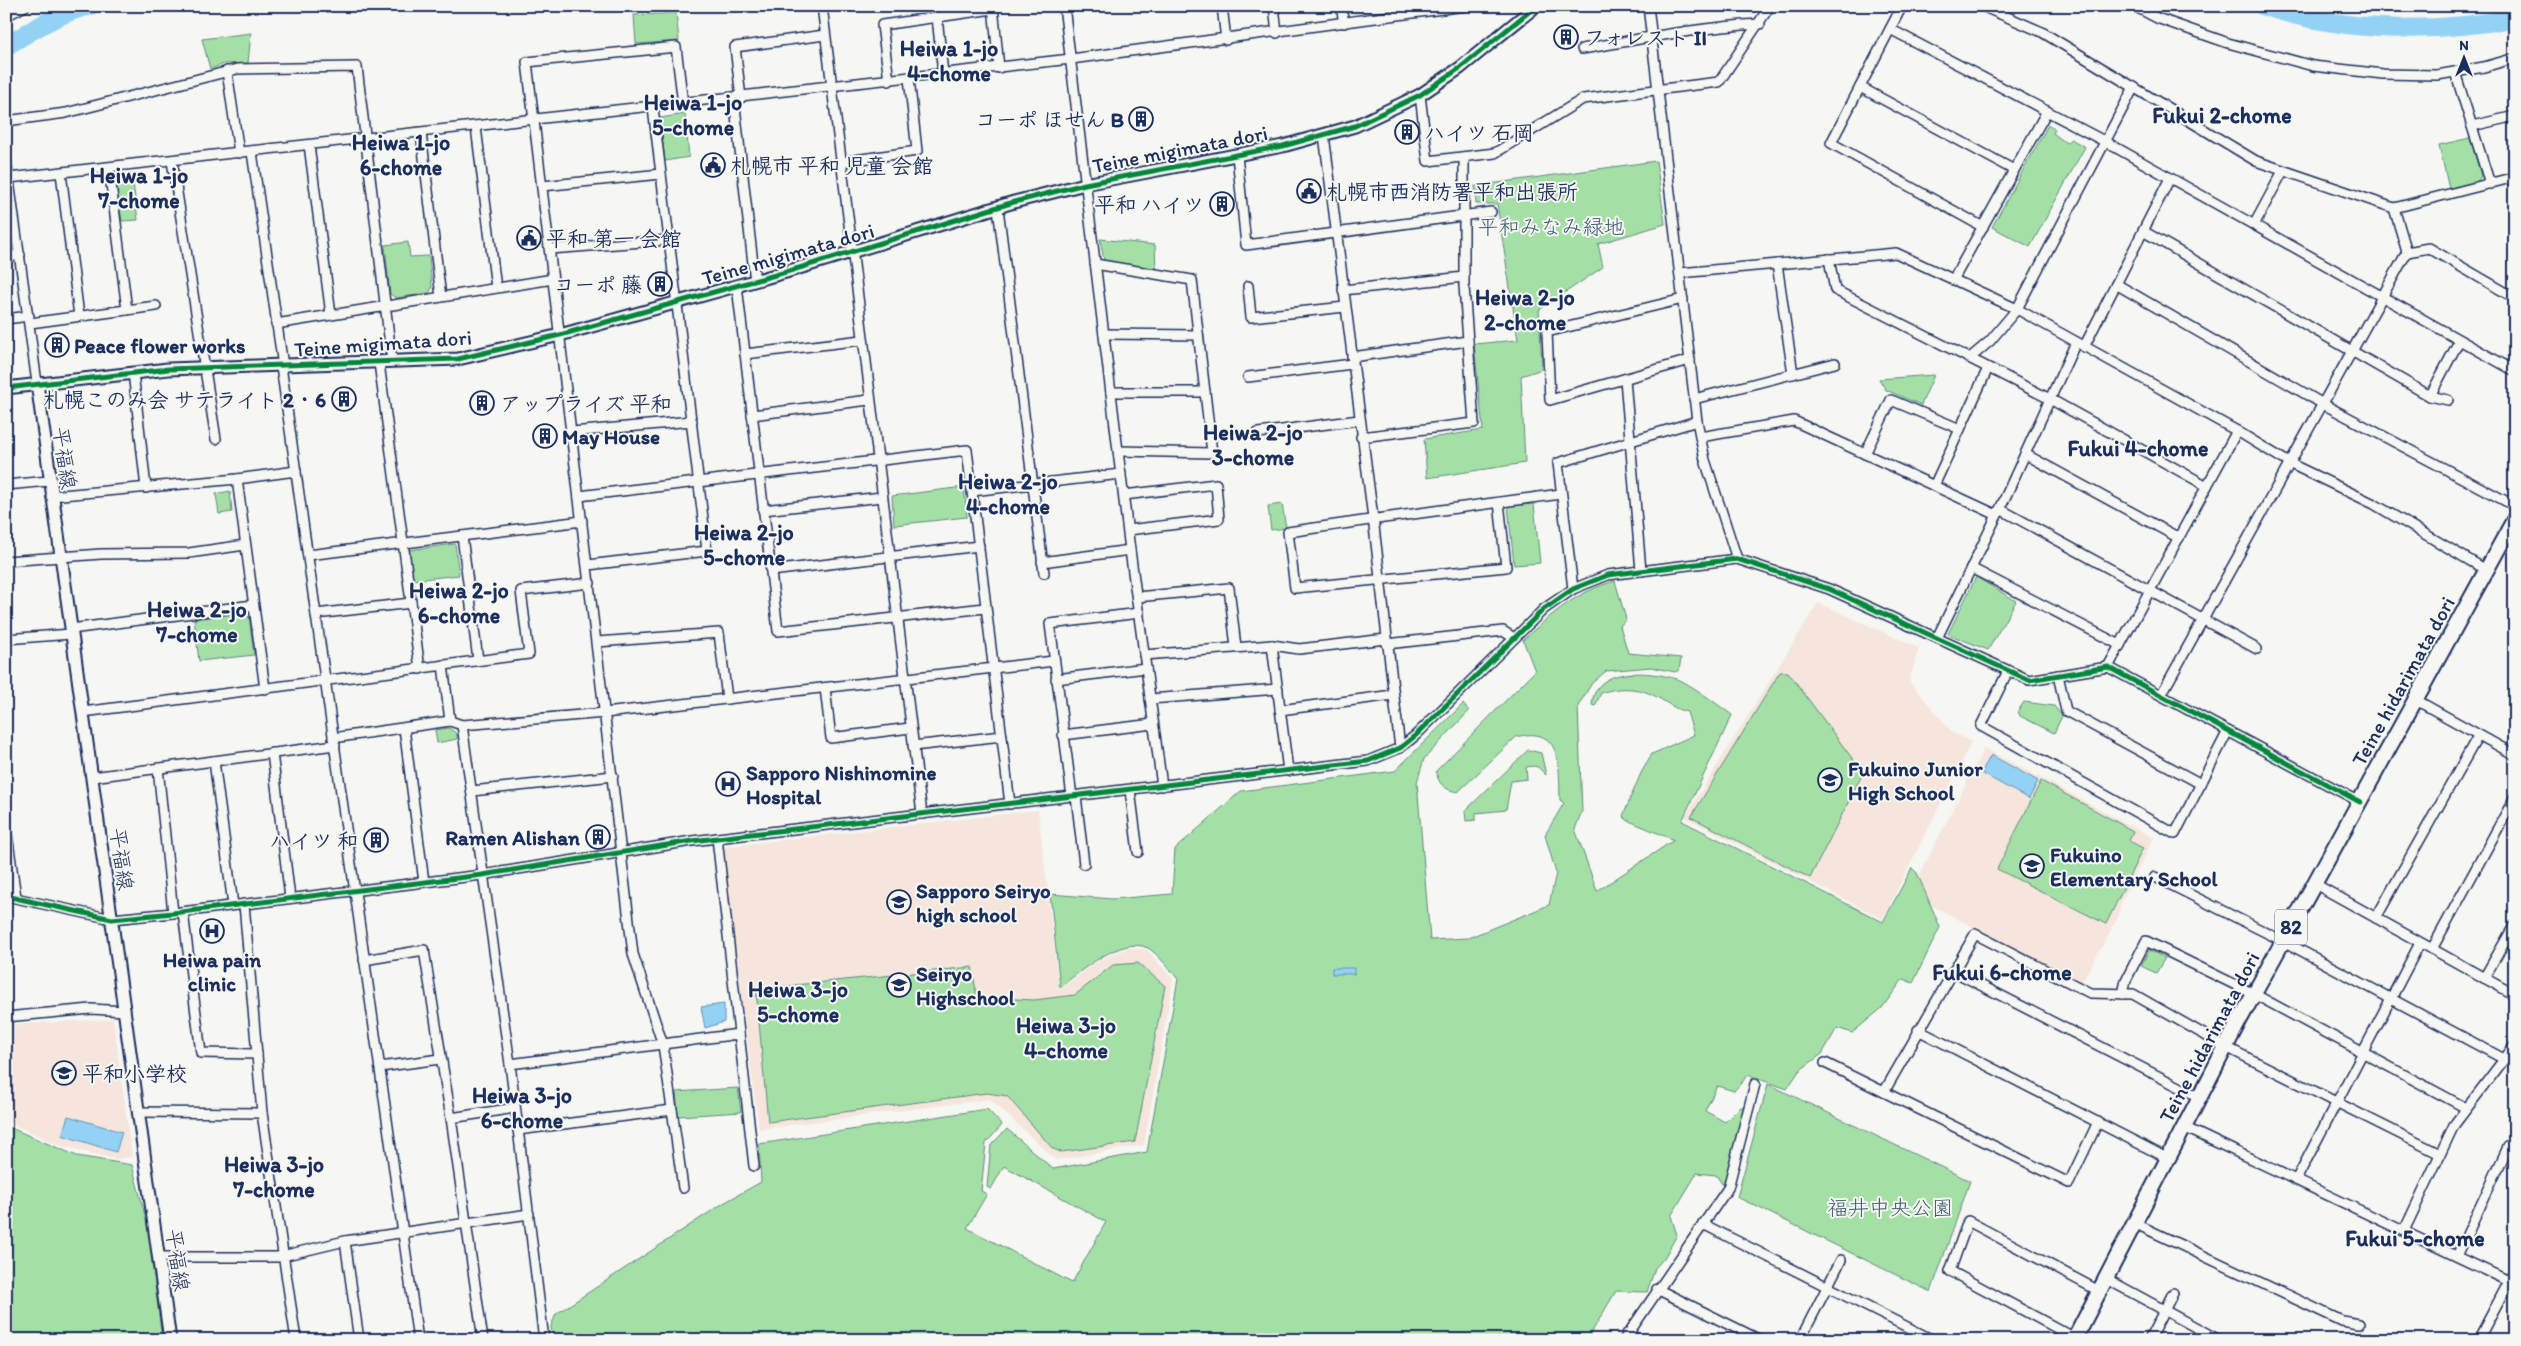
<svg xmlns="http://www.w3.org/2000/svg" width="2521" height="1346" viewBox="0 0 2521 1346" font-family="Itim,'Klee One',sans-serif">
  <rect width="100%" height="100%" fill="#f6f6f2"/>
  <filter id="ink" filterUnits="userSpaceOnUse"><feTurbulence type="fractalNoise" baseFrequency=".02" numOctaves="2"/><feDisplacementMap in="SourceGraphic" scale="10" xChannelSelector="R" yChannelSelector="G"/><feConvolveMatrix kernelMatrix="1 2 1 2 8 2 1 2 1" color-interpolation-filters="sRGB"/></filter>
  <g filter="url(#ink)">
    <g fill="#f5e5dc">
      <polygon points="1818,603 1919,648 1909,681 1952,732 1971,742 1883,919 1685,817"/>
      <polygon points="1984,748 2154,838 2120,904 2119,916 2081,983 1910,894"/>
      <polygon points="1038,810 1059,990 1097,961 1128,948 1147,950 1173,979 1144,1145 1056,1160 990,1099 759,1129 722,847"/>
      <polygon points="113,1019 132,1157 115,1159 58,1145 6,1121 6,1025"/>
    </g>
    <g fill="#a4e0a6" stroke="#608882">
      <polygon points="676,13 679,41 636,44 634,15"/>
      <polygon points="251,33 248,63 224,64 210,69 202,39"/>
      <polygon points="685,114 689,157 665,161 660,118"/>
      <polygon points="2048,125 2055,129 2053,133 2066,143 2071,139 2085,147 2030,247 1992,227"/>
      <polygon points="2470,138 2481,176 2477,182 2449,189 2439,145"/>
      <polygon points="1656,161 1665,224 1598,244 1603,267 1539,310 1542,369 1521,376 1525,463 1427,478 1424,439 1483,430 1474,344 1518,340 1497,204 1476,204 1475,186"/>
      <polygon points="132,175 138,220 122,221 114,176"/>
      <polygon points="1100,239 1155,245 1156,270 1104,261"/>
      <polygon points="408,242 410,257 429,256 432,288 429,293 396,298 390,294 385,245"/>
      <polygon points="1934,375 1921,405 1886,390 1879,379"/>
      <polygon points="964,487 967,517 894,525 892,496"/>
      <polygon points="230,491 232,512 219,514 216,494"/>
      <polygon points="1282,504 1286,528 1271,530 1268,506"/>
      <polygon points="1534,504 1540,563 1514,565 1508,506"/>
      <polygon points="455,544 459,575 413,580 409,550"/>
      <polygon points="1976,577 2016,601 1988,650 1948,634"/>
      <path d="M1615 581 1626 619 1620 626 1628 653 1681 658 1679 670 1675 672 1651 667 1606 671 1592 683 1578 706 1582 811 1575 829 1597 891 1674 840 1627 820 1623 816 1641 773 1652 754 1694 735 1687 712C1673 709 1664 700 1651 694 1635 687 1617 687 1601 693L1595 706 1592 705C1594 665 1650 671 1677 679 1688 682 1721 707 1732 715L1682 821 1883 922 1912 868 1917 873 1940 927 1913 983 1903 979 1882 1008 1852 1033 1837 1028 1822 1054 1799 1071 1787 1089 1748 1075 1734 1091 1717 1086 1705 1111 1725 1122 1739 1108 1747 1105 1724 1187 1716 1175 1697 1173 1671 1216 1677 1235 1664 1258 1655 1268 1647 1292 1616 1291 1587 1340H553L551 1326 556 1314 722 1204 761 1182 759 1144 987 1109 1002 1125 986 1143 981 1191 987 1194 967 1228 1072 1283 1106 1222 1004 1166 991 1189 987 1187 991 1145 1007 1129 1053 1169 1147 1152 1178 979C1171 971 1157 953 1148 948 1121 935 1080 972 1060 987L1050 894 1112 899 1172 894 1175 849 1241 791 1395 771 1463 704 1469 711 1424 759 1417 782 1430 940 1468 938 1549 905 1556 873 1545 835 1564 803 1560 800C1559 768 1563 724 1516 737L1458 792C1445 790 1438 784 1436 771L1535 671 1523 640C1553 613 1576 592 1615 581Z"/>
      <polygon points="243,613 249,617 254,655 199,661 194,619"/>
      <polygon points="1780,672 1788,672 1863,773 1810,878 1691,817"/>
      <polygon points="2024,702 2054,706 2062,716 2054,733 2020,716 2018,711"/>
      <polygon points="449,728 457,734 457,739 437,743 435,730"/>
      <path d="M1528 750 1541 753 1546 775C1537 767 1540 765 1526 767L1527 779 1511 781 1506 810 1476 813V820L1466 821 1465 811Z"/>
      <polygon points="2041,781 2133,831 2129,841 2143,848 2106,924 1997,869"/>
      <polygon points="2149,950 2165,958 2156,973 2141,966"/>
      <polygon points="1138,963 1165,986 1135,1142 1061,1152 1053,1149 1007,1096 987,1093 768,1122 756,989 972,967 977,997 1034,1000 1075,995 1113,965"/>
      <polygon points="1768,1084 1970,1181 1931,1292 1737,1197"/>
      <polygon points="738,1088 741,1112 678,1116 676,1092"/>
      <polygon points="6,1126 77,1156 132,1165 148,1227 162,1340 6,1340"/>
    </g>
    <g fill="#94d2f5" stroke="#6491b9">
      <polygon points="1991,755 2038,781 2029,799 1981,773"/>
      <rect x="1332" y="968" width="22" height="6"/>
      <polygon points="724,1004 724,1022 705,1028 701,1007"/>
      <polygon points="68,1116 122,1132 116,1152 62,1135"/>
    </g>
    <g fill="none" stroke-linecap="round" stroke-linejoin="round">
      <g stroke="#94d2f5" stroke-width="19">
        <path d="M2263 6C2345 32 2431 34 2515 18"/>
        <path d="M6 46C33 30 59 12 90 6"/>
      </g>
      <g stroke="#1b2f5e" stroke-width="12">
        <g id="minor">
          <polyline points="822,6 922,814"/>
          <polyline points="993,6 999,68"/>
          <polyline points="1064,6 1130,550 1162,786"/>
          <polyline points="1222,6 1226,40"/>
          <polyline points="1274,6 1277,33"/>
          <polyline points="1341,6 1344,23"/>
          <polyline points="1648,6 1697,421 1705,460 1737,559"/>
          <polyline points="1902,6 1831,143 1983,227"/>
          <polyline points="1982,6 2042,32 2256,161 2394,208 2515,177"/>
          <polyline points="2134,6 2157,18 2228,43 2313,66 2383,74 2437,75 2484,67 2515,58"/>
          <polyline points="6,16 25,6"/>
          <polyline points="937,17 943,74"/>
          <polyline points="1890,29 2106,142 2515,371"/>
          <path d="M1582 49C1641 39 1700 27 1760 24"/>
          <polyline points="227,71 239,153"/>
          <polyline points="2455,72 2490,184"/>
          <polyline points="889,81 882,25 993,9"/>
          <polyline points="1860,87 2014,170"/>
          <polyline points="1420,95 1428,161 1495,153 1583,99 1719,82 1770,6"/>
          <polyline points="734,98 755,281"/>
          <polyline points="741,98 735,47 825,35"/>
          <polyline points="6,121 66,113 237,69 357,67 392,362"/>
          <polyline points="2472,126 2515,116"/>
          <polyline points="476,127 496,288"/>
          <polyline points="421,133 441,297"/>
          <polyline points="1324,135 1373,518 1400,748"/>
          <polyline points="309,145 331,315"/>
          <polyline points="252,152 283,366"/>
          <polyline points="1237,155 1246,245 1491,212"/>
          <polyline points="6,159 37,383"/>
          <polyline points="172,161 216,439"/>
          <polyline points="841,162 917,151 909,78"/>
          <polyline points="109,168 127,310"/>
          <polyline points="61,173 79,316"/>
          <polyline points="9,178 1071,59 1465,6"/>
          <polyline points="542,186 661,174"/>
          <polyline points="998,208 1044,573"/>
          <polyline points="2254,225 2283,171"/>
          <polyline points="2143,231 2430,396 2448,400"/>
          <polyline points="550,249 669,240"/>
          <polyline points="2407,252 2429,248 2515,298"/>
          <polyline points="6,257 20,255"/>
          <polyline points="1829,259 1835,290 2050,399 2207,486"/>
          <polyline points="1095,264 1192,280 1212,453 1119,451"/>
          <polyline points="1777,264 1793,374"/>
          <polyline points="1680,273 1896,253 2017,309 2237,431 2291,464 2374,504 2486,570"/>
          <polyline points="1953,280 2047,111"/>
          <polyline points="2116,284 2323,404 2515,506"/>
          <polyline points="737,286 778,631 985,608"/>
          <polyline points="1248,286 1251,317 1345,307"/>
          <polyline points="1343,290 1464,277"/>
          <polyline points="1683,299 1547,332 1550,400 1690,360"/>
          <polyline points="6,319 29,316"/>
          <polyline points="30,323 156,306"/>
          <polyline points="276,324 553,279"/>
          <polyline points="1104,334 1198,335"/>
          <polyline points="2084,347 2170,178"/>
          <polyline points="745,354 862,340"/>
          <polyline points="1352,357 1468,341"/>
          <polyline points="1970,358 1990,341 2017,309 2134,87"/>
          <polyline points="379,363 420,669"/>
          <polyline points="281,366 418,1340"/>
          <polyline points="133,372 146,488"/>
          <polyline points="1248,377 1352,364"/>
          <polyline points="1625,379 1641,571"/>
          <polyline points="1111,392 1205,392"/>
          <polyline points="2430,396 2459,341"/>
          <polyline points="1694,399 1835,363"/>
          <polyline points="752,415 869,400"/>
          <polyline points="572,432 692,421"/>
          <polyline points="1258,433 1359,420"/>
          <polyline points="1361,437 1474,423 1464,286 1464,157"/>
          <polyline points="1700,437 1794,421 1997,515"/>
          <polyline points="1865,454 1891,400 1960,429"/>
          <polyline points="2025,454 2179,538"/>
          <polyline points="237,479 265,689"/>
          <polyline points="6,485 49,481"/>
          <polyline points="1934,486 1988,368"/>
          <polyline points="972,491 1121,474"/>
          <polyline points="1124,495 1216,484 1219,519 1128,530"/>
          <polyline points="51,496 237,479 296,471"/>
          <polyline points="579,496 967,450 1010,804"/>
          <path d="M1499 502 1506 567 1295 588 1288 532C1379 518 1470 506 1561 494"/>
          <polyline points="2000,509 2257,649"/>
          <polyline points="763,510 882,497"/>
          <polyline points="462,536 478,660"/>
          <polyline points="308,555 582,521"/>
          <polyline points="6,561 101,554 189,553 245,545"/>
          <polyline points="1042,562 1130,550"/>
          <polyline points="588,565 707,551 653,108"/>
          <polyline points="1971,568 2120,645"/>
          <polyline points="771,571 979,546"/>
          <polyline points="1573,589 1558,463 1697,421"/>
          <polyline points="1137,597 1229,588 1236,647"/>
          <polyline points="316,614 411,603"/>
          <polyline points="71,629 253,605"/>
          <polyline points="1937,638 2000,509 2076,342"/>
          <polyline points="6,639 71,634"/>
          <polyline points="597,642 719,633 727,699"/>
          <polyline points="1387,644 1503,631 1514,638"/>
          <polyline points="1272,645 1288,771"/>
          <polyline points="1144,655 1272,645 1299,649 1386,639"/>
          <polyline points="443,665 450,721"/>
          <polyline points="2108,667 2237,431"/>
          <polyline points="2008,671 1981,726 2175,834 2228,731"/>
          <polyline points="2058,675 2066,711 2201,784"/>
          <polyline points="1056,679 1146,668"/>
          <polyline points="825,688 831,738 910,728"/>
          <polyline points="2161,695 2407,252 2394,208"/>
          <polyline points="1150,699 1278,689"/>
          <polyline points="2416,700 2515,755"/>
          <polyline points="1280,710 1393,695"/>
          <polyline points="83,712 529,654 521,591 590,583"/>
          <polyline points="462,725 510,1064 544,1340"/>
          <polyline points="404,728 424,882"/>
          <polyline points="1063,735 1153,724"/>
          <polyline points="333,738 450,721 462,725 605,713 1054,661"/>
          <polyline points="913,746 1002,736"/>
          <polyline points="272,753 290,898"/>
          <polyline points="214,761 233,905"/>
          <polyline points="158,768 173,913"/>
          <polyline points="92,777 335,745"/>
          <polyline points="1130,790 1138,852"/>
          <polyline points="472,791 613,776"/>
          <polyline points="1076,796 1084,864"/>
          <polyline points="1072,797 1050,624 1139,613"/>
          <polyline points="6,827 16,897"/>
          <polyline points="717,838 754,1166"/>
          <polyline points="2155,877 2283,941 2504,1059"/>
          <polyline points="2315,884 2515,995"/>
          <polyline points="6,896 112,919 173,913 482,875 692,841 1368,761 1400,748 1416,735 1544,609 1573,589 1608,575 1737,559 1829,589 2029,680 2108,667 2360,802"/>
          <polyline points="244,904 262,1113 296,1340"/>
          <polyline points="183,912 201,1053 257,1054"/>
          <polyline points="2376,918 2478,736"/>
          <polyline points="2432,949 2515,797"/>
          <polyline points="364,960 424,950 451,1118 483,1340"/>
          <polyline points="1953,971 2199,1097"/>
          <polyline points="2484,978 2515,924"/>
          <polyline points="2123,994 2126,980 2146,941 2254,994 2466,1108"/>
          <polyline points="6,1017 91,1009 125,1011"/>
          <polyline points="1918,1030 2167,1158"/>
          <polyline points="1825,1063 2069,1183 2098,1122"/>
          <polyline points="510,1064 739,1034"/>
          <polyline points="380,1067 440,1059"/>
          <polyline points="1884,1092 1975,934 2090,993 2133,994 2226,1047 2440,1154"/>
          <polyline points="138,1112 262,1113"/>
          <polyline points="451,1118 515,1108"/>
          <polyline points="2184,1127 2515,1284"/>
          <polyline points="518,1130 672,1110"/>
          <polyline points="2296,1180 2420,943"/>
          <polyline points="683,1188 663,1045 633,954 527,62 676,47 683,104"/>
          <polyline points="2134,1223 2342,1321 2359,1324"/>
          <polyline points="1703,1224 1933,1340"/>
          <polyline points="2404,1231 2454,1125 2515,1045"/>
          <polyline points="345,1241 359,1340"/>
          <polyline points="2457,1256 2508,1147 2515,1143"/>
          <polyline points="158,1257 278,1257 345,1241 529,1214"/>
          <polyline points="2105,1278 2219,1340"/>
          <polyline points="1657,1289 1760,1340"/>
          <polyline points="1627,1334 1639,1340"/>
          <polyline points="2075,1338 1950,1271 1968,1221 2099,1291"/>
          <polyline points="1624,1340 1728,1188 1755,1084"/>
          <polyline points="1800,1340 1841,1260"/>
          <polyline points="2149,1340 2173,1293"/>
          <polyline points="2478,1340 2515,1270"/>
        </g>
      </g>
      <g stroke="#1b2f5e" stroke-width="15">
        <g id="tertiary">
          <polyline points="37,383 170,1340"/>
          <polyline points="6,388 168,369 458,359 560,335 786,272 1014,202 1085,184 1283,146 1355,126 1420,95 1460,68 1536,6"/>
        </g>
      </g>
      <g stroke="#1b2f5e" stroke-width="18">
        <polyline id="primary" points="2074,1340 2238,1023 2515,518"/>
      </g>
      <use href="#minor" stroke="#f6f6f2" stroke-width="9"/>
      <use href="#tertiary" stroke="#f6f6f2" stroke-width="11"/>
      <use href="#primary" stroke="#f6f6f2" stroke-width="14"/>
      <g stroke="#f6f6f2" stroke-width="8">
        <g id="cycleway">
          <polyline points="6,388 168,369 458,359 560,335 786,272 1014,202 1085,184 1283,146 1355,126 1420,95 1460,68 1536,6"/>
          <polyline points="6,896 112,919 173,913 482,875 692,841 1368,761 1400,748 1416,735 1544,609 1573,589 1608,575 1737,559 1829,589 2029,680 2108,667 2360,802"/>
        </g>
      </g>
      <use href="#cycleway" stroke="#00873e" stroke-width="5"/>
    </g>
  </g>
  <defs>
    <g id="building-ring" transform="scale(1.25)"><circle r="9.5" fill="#f6f6f2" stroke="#1b2f5e" stroke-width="1.5"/><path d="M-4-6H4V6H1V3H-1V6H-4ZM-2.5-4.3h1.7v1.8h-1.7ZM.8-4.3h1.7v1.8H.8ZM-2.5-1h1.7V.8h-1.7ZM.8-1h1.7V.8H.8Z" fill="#1b2f5e"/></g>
    <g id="civic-ring" transform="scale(1.25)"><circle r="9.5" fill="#f6f6f2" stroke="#1b2f5e" stroke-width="1.5"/><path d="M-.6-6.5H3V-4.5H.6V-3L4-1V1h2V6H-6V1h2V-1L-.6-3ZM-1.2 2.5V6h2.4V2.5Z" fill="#1b2f5e"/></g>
    <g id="school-ring" transform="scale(1.25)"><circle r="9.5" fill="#f6f6f2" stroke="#1b2f5e" stroke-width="1.5"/><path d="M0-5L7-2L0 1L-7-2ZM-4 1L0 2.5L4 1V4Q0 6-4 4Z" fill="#1b2f5e"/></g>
    <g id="hospital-ring" transform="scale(1.25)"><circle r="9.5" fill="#f6f6f2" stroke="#1b2f5e" stroke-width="1.5"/><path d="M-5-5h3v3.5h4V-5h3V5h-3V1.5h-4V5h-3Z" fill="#1b2f5e"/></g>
  </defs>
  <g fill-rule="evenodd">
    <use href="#building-ring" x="1566" y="37"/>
    <use href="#building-ring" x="1141" y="119"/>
    <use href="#building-ring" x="1407" y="132"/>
    <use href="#civic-ring" x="713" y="165"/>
    <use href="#civic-ring" x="1309" y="191"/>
    <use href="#building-ring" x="1222" y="204"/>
    <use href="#civic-ring" x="529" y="238"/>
    <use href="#building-ring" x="660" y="284"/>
    <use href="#building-ring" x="57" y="345"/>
    <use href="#building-ring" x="344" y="399"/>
    <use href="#building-ring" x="482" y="403"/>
    <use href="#building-ring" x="545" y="436"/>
    <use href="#school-ring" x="1830" y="780"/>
    <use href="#hospital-ring" x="728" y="784"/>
    <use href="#building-ring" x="598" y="837"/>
    <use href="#building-ring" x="376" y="840"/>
    <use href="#school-ring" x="2032" y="866"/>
    <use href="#school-ring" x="899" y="902"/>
    <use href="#hospital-ring" x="212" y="931"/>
    <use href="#school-ring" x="899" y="985"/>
    <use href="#school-ring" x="64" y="1073"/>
  </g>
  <g text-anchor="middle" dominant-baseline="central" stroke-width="4" stroke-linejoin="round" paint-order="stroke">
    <rect fill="#f6f6f2" stroke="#5d6b8a" stroke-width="1" x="2275" y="909.5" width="32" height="35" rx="4"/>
    <g font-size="20" font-weight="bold" fill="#1b2f5e">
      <text x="2291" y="927">82</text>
    </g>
    <g font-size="21" font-weight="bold" fill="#1b2f5e" stroke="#f6f6f2" text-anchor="start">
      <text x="1584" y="37">フォレスト II</text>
      <text x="1124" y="119" text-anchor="end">コーポ ほせん B</text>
      <text x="1424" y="132">ハイツ 石岡</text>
      <text x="730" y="165">札幌市 平和 児童 会館</text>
      <text x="1326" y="191">札幌市西消防署平和出張所</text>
      <text x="1204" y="204" text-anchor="end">平和 ハイツ</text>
      <text x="546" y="238">平和 第一 会館</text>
      <text x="642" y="284" text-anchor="end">コーポ 藤</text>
      <text x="74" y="345">Peace flower works</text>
      <text x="326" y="399" text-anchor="end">札幌このみ会 サテライト 2・6</text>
      <text x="500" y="403">アップライズ 平和</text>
      <text x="562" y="436">May House</text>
      <text x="1848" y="768">Fukuino Junior<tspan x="1848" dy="24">High School</tspan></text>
      <text x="746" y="772">Sapporo Nishinomine<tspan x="746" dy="24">Hospital</tspan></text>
      <text x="580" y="837" text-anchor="end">Ramen Alishan</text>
      <text x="358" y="840" text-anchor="end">ハイツ 和</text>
      <text x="2050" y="854">Fukuino<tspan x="2050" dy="24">Elementary School</tspan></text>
      <text x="916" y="890">Sapporo Seiryo<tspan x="916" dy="24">high school</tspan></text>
      <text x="212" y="959" text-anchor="middle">Heiwa pain<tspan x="212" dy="24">clinic</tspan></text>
      <text x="916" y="973">Seiryo<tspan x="916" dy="24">Highschool</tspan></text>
      <text x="82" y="1073">平和小学校</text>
    </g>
    <g font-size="21" fill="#1b2f5e" stroke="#f6f6f2">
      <text transform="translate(1180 149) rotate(-11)">Teine migimata dori</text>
      <text transform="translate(788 254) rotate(-16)">Teine migimata dori</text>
      <text transform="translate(383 343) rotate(-4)">Teine migimata dori</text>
      <text transform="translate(65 458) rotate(82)">平福線</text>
      <text transform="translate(2403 681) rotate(-61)">Teine hidarimata dori</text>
      <text transform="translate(122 859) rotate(82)">平福線</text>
      <text transform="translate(2209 1037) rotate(-62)">Teine hidarimata dori</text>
      <text transform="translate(178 1260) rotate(82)">平福線</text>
    </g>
    <g font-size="21" fill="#3d5b70" stroke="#f6f6f2">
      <text x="1551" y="226">平和みなみ緑地</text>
      <text x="1890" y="1207">福井中央公園</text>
    </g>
    <g font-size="22" font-weight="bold" fill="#1b2f5e" stroke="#f6f6f2">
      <text x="949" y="48">Heiwa 1-jo<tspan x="949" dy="25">4-chome</tspan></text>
      <text x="693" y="102">Heiwa 1-jo<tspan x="693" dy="25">5-chome</tspan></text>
      <text x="2222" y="115">Fukui 2-chome</text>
      <text x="401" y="142">Heiwa 1-jo<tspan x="401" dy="25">6-chome</tspan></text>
      <text x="139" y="175">Heiwa 1-jo<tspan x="139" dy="25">7-chome</tspan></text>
      <text x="1525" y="297">Heiwa 2-jo<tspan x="1525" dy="25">2-chome</tspan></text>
      <text x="1253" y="432">Heiwa 2-jo<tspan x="1253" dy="25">3-chome</tspan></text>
      <text x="2138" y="448">Fukui 4-chome</text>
      <text x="1008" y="481">Heiwa 2-jo<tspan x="1008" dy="25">4-chome</tspan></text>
      <text x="744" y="532">Heiwa 2-jo<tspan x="744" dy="25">5-chome</tspan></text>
      <text x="459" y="590">Heiwa 2-jo<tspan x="459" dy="25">6-chome</tspan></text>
      <text x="197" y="609">Heiwa 2-jo<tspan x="197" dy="25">7-chome</tspan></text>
      <text x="2002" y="972">Fukui 6-chome</text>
      <text x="798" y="989">Heiwa 3-jo<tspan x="798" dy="25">5-chome</tspan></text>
      <text x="1066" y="1025">Heiwa 3-jo<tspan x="1066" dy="25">4-chome</tspan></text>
      <text x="522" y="1095">Heiwa 3-jo<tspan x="522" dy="25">6-chome</tspan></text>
      <text x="274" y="1164">Heiwa 3-jo<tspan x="274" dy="25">7-chome</tspan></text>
      <text x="2415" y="1238">Fukui 5-chome</text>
    </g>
  </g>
  <rect width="2521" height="1346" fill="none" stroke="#f6f6f2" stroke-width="25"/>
  <rect x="12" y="12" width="2496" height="1321" fill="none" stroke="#1b2f5e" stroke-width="2" filter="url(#ink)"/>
  <g transform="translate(2464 58)" stroke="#f6f6f2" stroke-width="4" paint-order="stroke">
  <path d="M0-4L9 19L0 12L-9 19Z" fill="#1b2f5e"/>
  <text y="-8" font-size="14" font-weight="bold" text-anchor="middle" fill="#1b2f5e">N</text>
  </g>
</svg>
